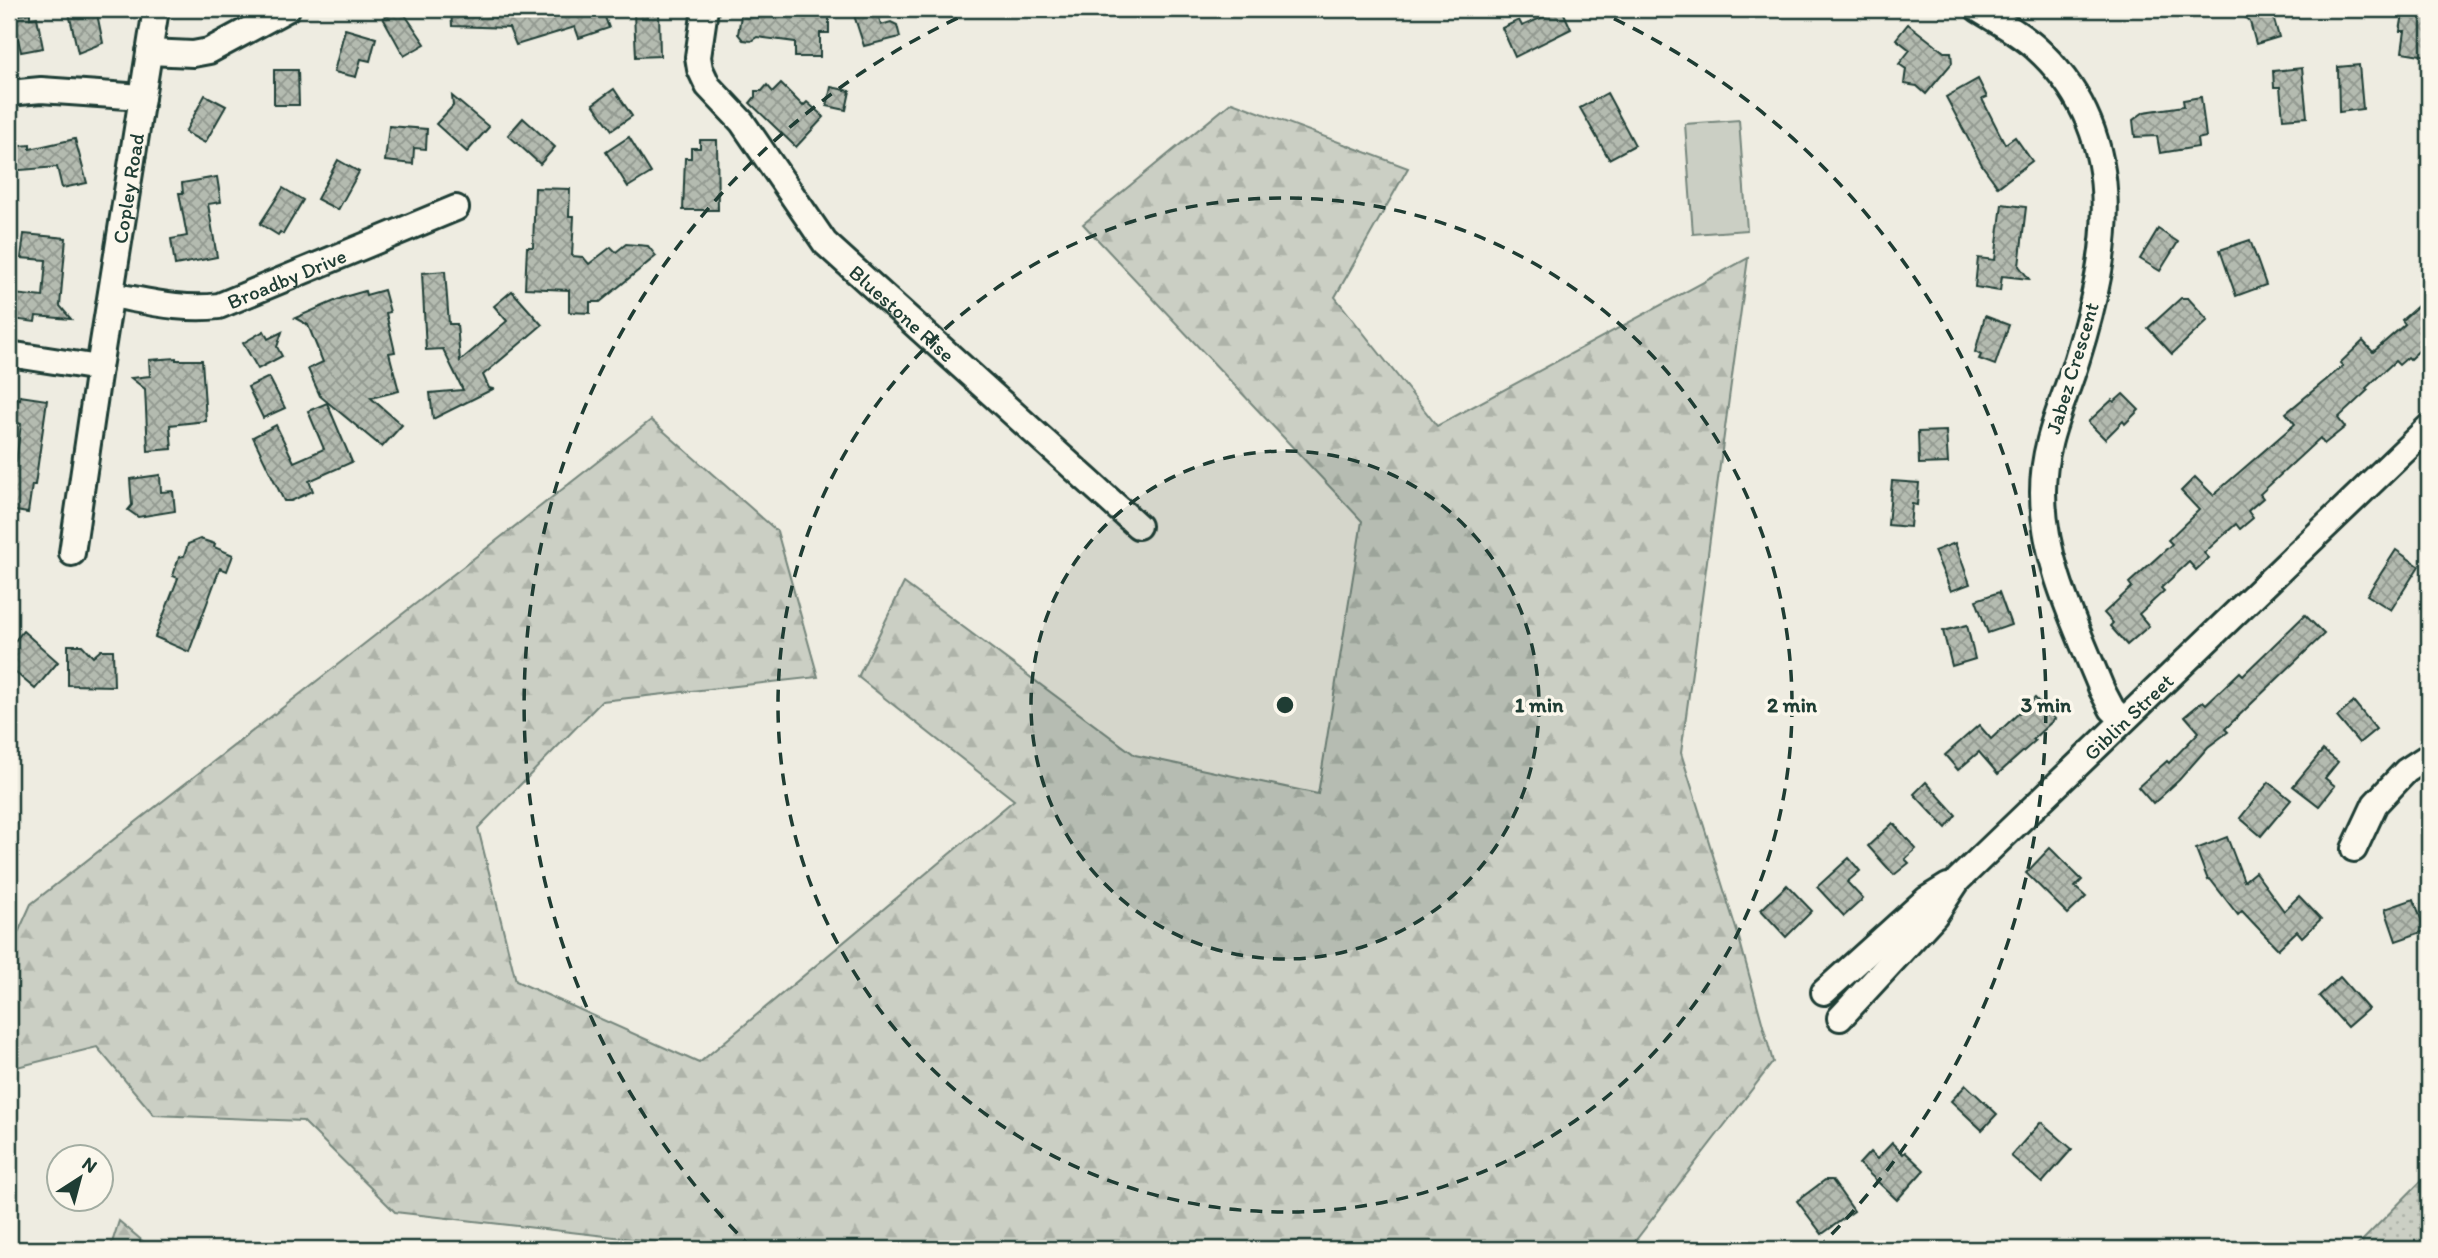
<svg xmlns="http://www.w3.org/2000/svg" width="2438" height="1258" viewBox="0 0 2438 1258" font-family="Itim,sans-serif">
  <defs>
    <pattern id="forest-firs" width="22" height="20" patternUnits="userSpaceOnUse" patternTransform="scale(1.75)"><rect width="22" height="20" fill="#cbcfc4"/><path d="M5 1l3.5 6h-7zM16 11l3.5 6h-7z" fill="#aeb3a9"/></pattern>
    <pattern id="park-dots" width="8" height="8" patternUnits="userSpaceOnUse" patternTransform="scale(1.75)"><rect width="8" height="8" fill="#cbcfc4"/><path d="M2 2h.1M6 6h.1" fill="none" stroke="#aeb3a9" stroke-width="1.8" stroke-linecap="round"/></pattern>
    <pattern id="building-cross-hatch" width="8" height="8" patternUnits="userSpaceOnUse" patternTransform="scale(1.75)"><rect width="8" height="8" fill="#b4bbb0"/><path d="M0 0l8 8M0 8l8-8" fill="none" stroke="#929990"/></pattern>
  </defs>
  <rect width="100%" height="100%" fill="#eeece1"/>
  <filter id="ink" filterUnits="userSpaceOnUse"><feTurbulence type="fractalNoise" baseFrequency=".0143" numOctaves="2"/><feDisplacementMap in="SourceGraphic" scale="14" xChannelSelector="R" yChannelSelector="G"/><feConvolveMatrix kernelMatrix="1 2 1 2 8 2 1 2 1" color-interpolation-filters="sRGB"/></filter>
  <g filter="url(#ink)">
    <polygon fill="#cbcfc4" stroke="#75867c" stroke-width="2" points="1739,120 1747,230 1693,234 1685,124"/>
    <g fill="url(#forest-firs)" stroke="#75867c" stroke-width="2">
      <polygon points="1232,102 1408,168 1335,297 1437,426 1748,258 1681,753 1739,938 1773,1062 1629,1249 720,1249 395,1212 303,1121 154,1115 97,1047 9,1069 9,953 31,904 651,420 777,531 818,677 602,701 478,828 516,981 699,1063 1014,800 858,677 904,583 1135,755 1318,794 1362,521 1083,224"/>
      <polygon points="119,1221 152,1249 110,1249"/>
    </g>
    <polygon fill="url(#park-dots)" stroke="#75867c" stroke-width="2" points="2429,1173 2429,1249 2354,1249"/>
    <g fill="url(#building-cross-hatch)" stroke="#1f3d34" stroke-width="2">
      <polygon points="90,9 96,9 103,43 78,53 69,13"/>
      <polygon points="401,9 425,44 404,56 383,18"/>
      <polygon points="451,9 495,9 495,17 524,9 533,9 536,17 567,9 602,9 609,28 579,38 575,27 516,45 509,28 452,26"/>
      <polygon points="639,9 659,9 660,56 636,57 634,14"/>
      <polygon points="742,9 829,9 829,33 820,33 820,57 795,57 795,42 757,37 751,41 743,40 738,34"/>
      <polygon points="852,9 877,9 881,25 891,22 897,25 900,37 864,46"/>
      <polygon points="1562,9 1571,29 1515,57 1502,28 1519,20 1522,26"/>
      <polygon points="2236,9 2271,9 2279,37 2256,44 2250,22"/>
      <polygon points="30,13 30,18 37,17 43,48 21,52 18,39 15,40 10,17"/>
      <polygon points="2403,14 2429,18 2427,56 2402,52 2405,31 2400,31"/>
      <polygon points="1908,24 1944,52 1951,52 1952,63 1926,94 1917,86 1904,84 1906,69 1899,64 1910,50 1896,39"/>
      <polygon points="345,29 376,38 370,61 361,59 356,77 334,72"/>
      <polygon points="2359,65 2363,109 2339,112 2338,67"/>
      <polygon points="2302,68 2307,117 2283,119 2280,87 2274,87 2273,71"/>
      <polygon points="274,70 298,70 299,105 274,105"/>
      <polygon points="1978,79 1987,97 1982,99 2005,144 2015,137 2032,161 1998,187 1982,165 1946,97"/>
      <polygon points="781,84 803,106 807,102 824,117 796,147 750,103 755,97 755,91 762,91 767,85 773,92"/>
      <polygon points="831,87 850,91 846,110 827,106"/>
      <polygon points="614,89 632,116 612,130 593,104"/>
      <polygon points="1607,93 1635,145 1609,159 1580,108"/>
      <polygon points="205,95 226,106 205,143 185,132"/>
      <polygon points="452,96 489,127 467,152 436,124 453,106"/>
      <polygon points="2201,97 2206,137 2197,139 2198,147 2160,153 2157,136 2135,137 2133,120 2144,112 2184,106 2183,100"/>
      <polygon points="523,118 555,147 540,164 508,135"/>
      <polygon points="389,126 427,129 426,149 414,148 413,164 385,161"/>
      <polygon points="629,137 651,173 628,187 606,152"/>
      <polygon points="75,139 87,183 62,188 57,167 9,171 9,147 30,145 30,149"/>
      <polygon points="700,140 717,140 718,210 683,210 685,158 691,158 691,148 700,148"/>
      <polygon points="338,160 359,172 338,210 317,199"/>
      <polygon points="217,177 221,202 208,204 217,257 175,265 171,239 187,236 179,193 183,193 182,183"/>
      <polygon points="283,188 303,200 283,234 280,232 278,235 260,224"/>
      <polygon points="535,188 570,189 569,216 574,216 572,256 583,257 589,264 611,247 616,252 626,244 648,246 656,256 600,302 590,302 590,313 569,312 569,290 525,288 527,247 533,247"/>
      <polygon points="2002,204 2026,207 2019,266 2029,279 2002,276 2000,291 1975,287 1978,258 1995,260"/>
      <polygon points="2158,229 2178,242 2160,271 2140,259"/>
      <polygon points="24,234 66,238 60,306 71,319 36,316 35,322 12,319 14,294 43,297 46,260 21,258"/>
      <polygon points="2250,240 2266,285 2236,296 2220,250"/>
      <polygon points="445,271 449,324 457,324 460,361 507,321 494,306 512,291 542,325 483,375 489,388 493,389 433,419 430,393 463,390 443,349 426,350 422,273"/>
      <polygon points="384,290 390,312 386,313 395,352 389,353 399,391 371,398 402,425 382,447 320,396 308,369 323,362 308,325 295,318 344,297 365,291 366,295"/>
      <polygon points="2429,296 2429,341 2410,359 2408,357 2399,365 2395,361 2366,388 2368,390 2338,418 2345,427 2324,444 2320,438 2260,494 2263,498 2248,511 2253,518 2240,529 2236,524 2204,553 2209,558 2196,570 2189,562 2161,588 2164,591 2139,614 2149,626 2127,645 2110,626 2113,623 2104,613 2132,587 2129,583 2172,544 2168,540 2199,510 2181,491 2195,477 2213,495 2295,424 2286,413 2343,366 2340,363 2363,341 2373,352 2405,324 2402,320"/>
      <polygon points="2181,298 2188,298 2208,320 2172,354 2148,328"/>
      <polygon points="1985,316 2009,325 1995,365 1979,359 1981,355 1975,352"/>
      <polygon points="264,331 268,339 282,332 277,347 282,356 258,369 243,343"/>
      <polygon points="176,358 176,360 202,360 206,421 170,425 172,449 148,451 145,389 131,378 150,376 149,360"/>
      <polygon points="269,377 285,408 263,418 248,387"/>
      <polygon points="2123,394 2139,410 2125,424 2123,421 2105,439 2088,422 2112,400 2114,402"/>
      <polygon points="20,396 47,400 35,485 32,485 28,513 9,510 9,461 16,462 21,424 9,420 9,397 20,399"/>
      <polygon points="327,403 352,462 309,481 313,491 291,501 284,501 253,437 276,425 294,462 324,449 308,411"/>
      <polygon points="1946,431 1948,463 1919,464 1918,432"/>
      <polygon points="160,475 161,492 173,491 175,511 138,517 128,510 132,505 130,479"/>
      <polygon points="1892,481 1919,483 1917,505 1912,504 1910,527 1888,525"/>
      <polygon points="200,539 215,544 214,547 233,555 227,571 220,568 189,652 155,637 178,578 173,576 179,557 184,556 188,544"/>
      <polygon points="1955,543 1970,584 1951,591 1934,551"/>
      <polygon points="2396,550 2419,566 2391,610 2367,595"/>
      <polygon points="1999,592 2011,625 1988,633 1976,600"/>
      <polygon points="2305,615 2324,634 2225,729 2228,732 2208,747 2179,780 2153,804 2138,787 2167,761 2169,763 2199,732 2185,716 2203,701 2206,704 2240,672 2243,675"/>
      <polygon points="1967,625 1975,659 1952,666 1943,631"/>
      <polygon points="23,631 58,662 35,689 9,667 9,648"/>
      <polygon points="68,645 82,645 93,657 101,650 113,650 114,686 68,685"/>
      <polygon points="2035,698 2055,719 2033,739 2035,741 1998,774 1979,752 1958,770 1945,755 1979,725 1991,739"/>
      <polygon points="2354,702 2376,729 2359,743 2337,717"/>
      <polygon points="2323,750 2338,762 2325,778 2335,786 2319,806 2293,786"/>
      <polygon points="1926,782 1956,815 1946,828 1914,794"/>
      <polygon points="2269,782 2291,800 2261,836 2240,818"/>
      <polygon points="1893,823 1916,849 1905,859 1909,863 1894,875 1868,846"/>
      <polygon points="2227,837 2244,881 2255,872 2284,911 2299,896 2321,919 2302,937 2297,931 2278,949 2242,911 2238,915 2210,879 2208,880 2196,849"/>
      <polygon points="2050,848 2082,880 2075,887 2086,897 2068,914 2026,873"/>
      <polygon points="1849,858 1860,871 1847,882 1863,899 1844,916 1817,887"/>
      <polygon points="1787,885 1812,911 1786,937 1761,910"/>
      <polygon points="2414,899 2425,931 2396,941 2385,909"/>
      <polygon points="2340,977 2368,1009 2347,1027 2319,996"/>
      <polygon points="1966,1085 1997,1114 1982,1130 1951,1101"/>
      <polygon points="2041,1122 2072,1149 2042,1183 2011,1156"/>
      <polygon points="1892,1143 1903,1154 1905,1152 1924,1170 1897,1200 1859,1164 1870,1152 1877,1159"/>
      <polygon points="1825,1180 1832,1180 1854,1211 1822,1234 1797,1201"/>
    </g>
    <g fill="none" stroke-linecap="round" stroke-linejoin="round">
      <g stroke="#1f3d34" stroke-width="30">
        <g id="minor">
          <path id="s1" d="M705 9 698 57 700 69 708 86 742 122 825 243 1138 526"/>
          <path d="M1978 9C1997 21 2018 32 2035 47 2130 132 2111 250 2077 359 2063 405 2043 441 2043 492 2043 562 2076 626 2102 690L2112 709 2123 720"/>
          <polyline points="149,52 193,54 209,51 287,9"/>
          <polyline points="9,93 41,90 142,97"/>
          <path id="s2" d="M111 295C146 301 183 311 219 306L456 208"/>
          <polyline points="9,354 99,368"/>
          <path id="s3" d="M72 553 99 368 156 9"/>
          <polyline points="2354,849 2375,804 2406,771 2429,756"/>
          <polyline points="1824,992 1927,899 1948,886"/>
          <path id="s4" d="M1840 1018 1935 915 1958 880 2429 427"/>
        </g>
      </g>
      <use href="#minor" stroke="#fbf7ec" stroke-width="24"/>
    </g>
  </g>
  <circle cx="1285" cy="705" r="254" fill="#1f3d34" fill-opacity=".12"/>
  <g fill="none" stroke="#1f3d34" stroke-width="3.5" stroke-dasharray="12 9">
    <circle cx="1285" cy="705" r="254"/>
    <circle cx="1285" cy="705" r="507"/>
    <path d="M752 1248A761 761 0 0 1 975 10M1595 10A761 761 0 0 1 1818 1248"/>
  </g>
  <g text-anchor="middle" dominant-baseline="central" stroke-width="7" stroke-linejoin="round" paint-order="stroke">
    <g font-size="21" fill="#1f3d34" stroke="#fbf7ec">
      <text stroke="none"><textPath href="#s3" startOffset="369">Copley Road</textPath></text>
      <text stroke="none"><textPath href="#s2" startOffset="182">Broadby Drive</textPath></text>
      <text stroke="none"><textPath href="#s1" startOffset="380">Bluestone Rise</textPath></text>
      <text transform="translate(2072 368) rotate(-73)">Jabez Crescent</text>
      <text stroke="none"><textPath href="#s4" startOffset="418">Giblin Street</textPath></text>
    </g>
  </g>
  <circle cx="1285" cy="705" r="10" fill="#1f3d34" stroke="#fbf7ec" stroke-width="3.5"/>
  <g font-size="21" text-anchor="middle" font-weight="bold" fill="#1f3d34" stroke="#fbf7ec" stroke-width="7" stroke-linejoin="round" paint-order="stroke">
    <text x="1539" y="712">1 min</text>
    <text x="1792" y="712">2 min</text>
    <text x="2046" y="712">3 min</text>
  </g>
  <rect width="2438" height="1258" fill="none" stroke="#fbf7ec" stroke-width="35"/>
  <rect x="18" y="18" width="2403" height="1223" fill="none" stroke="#1f3d34" stroke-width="2.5" filter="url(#ink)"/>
  <g transform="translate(80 1178) rotate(36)"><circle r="33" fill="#fbf7ec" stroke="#a3ada2" stroke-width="2"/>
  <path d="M0-5L12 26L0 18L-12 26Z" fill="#1f3d34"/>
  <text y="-10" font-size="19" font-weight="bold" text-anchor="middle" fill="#1f3d34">N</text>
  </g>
</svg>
